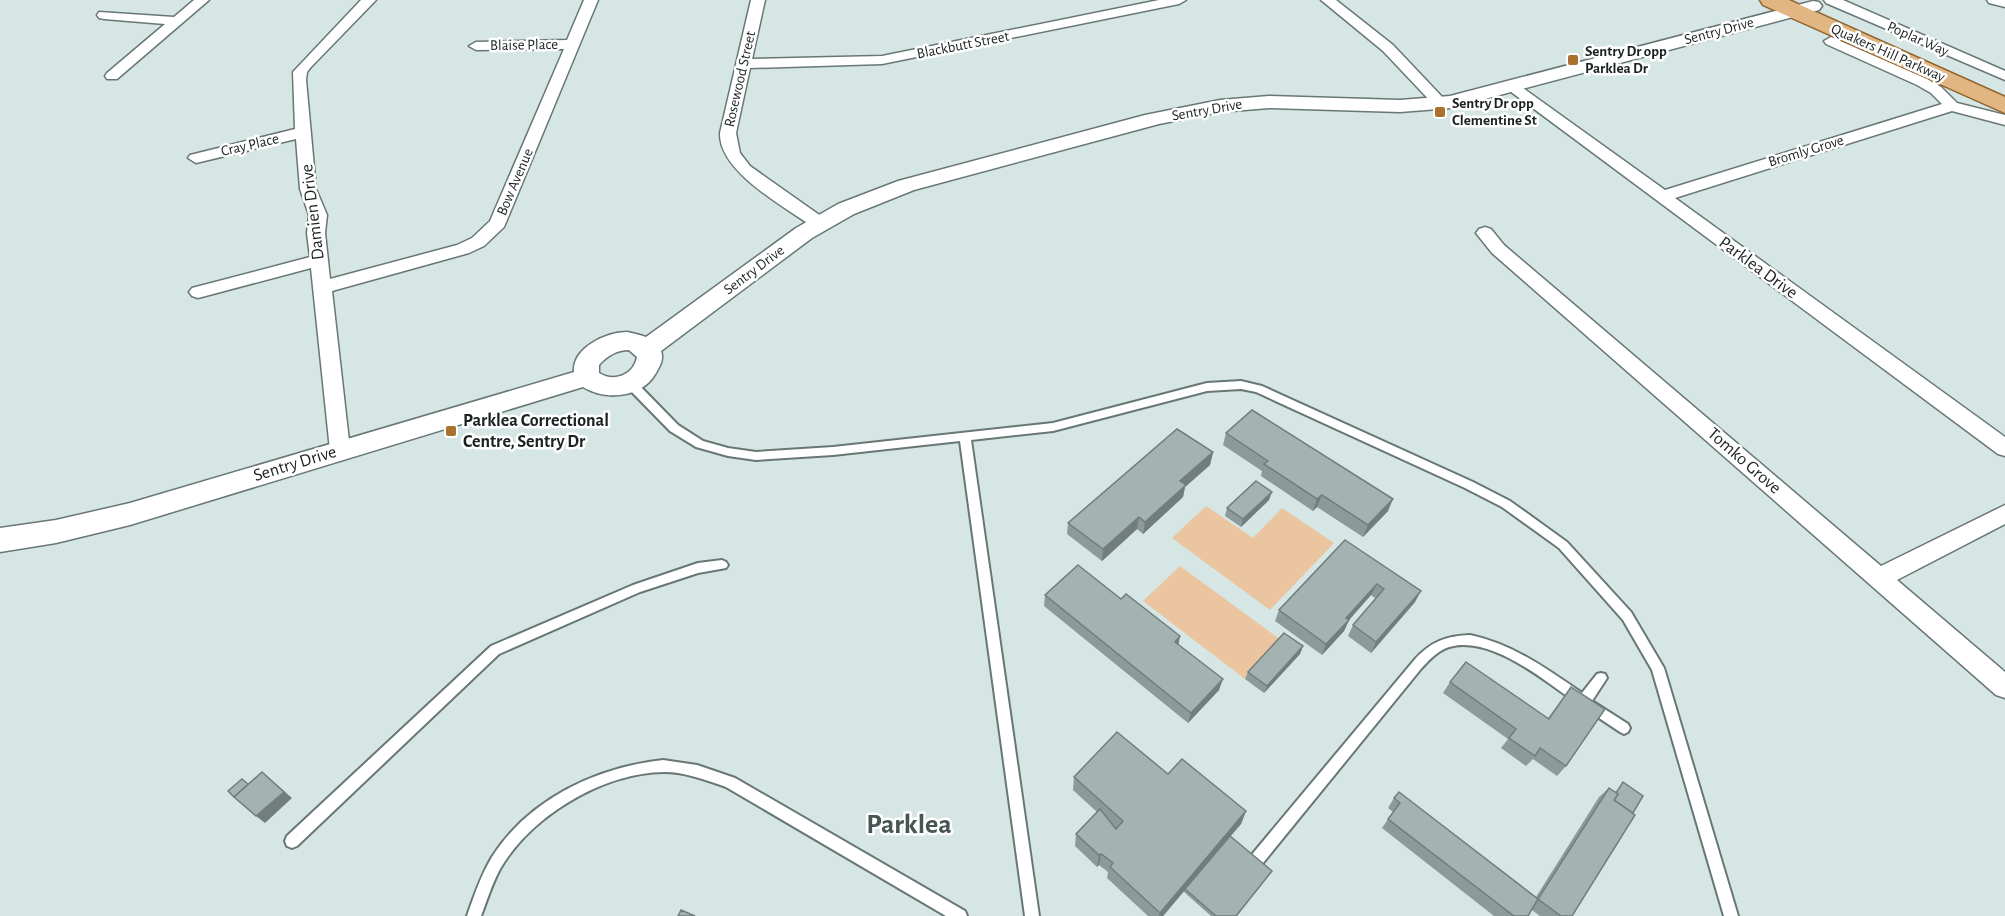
<svg xmlns="http://www.w3.org/2000/svg" width="2005" height="916" viewBox="0 0 2005 916" font-family="'Alegreya Sans',sans-serif">
  <rect width="100%" height="100%" fill="#d5e6e4"/>
  <g fill="#eac5a0">
    <polygon points="1206,506 1253,538 1282,508 1334,543 1270,610 1172,538"/>
    <polygon points="1180,566 1281,640 1245,679 1143,601"/>
  </g>
  <g fill="none" stroke-linecap="round" stroke-linejoin="round">
    <g stroke="#687776" stroke-width="4">
      <g id="service">
        <polygon points="630,379 634,380 678,425 703,441 728,448 756,452 833,447 1053,423 1207,383 1241,381 1262,386 1473,482 1510,501 1567,542 1631,612 1664,668 1738,916 1724,916 1652,670 1623,620 1559,548 1502,507 1465,488 1256,392 1241,389 1207,391 1053,431 971,440 1039,916 1025,916 960,441 833,455 756,460 728,456 696,447 670,431 626,386 625,383 626,380"/>
        <polygon points="722,560 726,562 728,565 726,568 698,573 640,592 499,654 297,846 292,848 287,846 285,841 287,836 491,646 633,585 698,563"/>
        <path d="M1470 635C1513 644 1547 669 1582 693L1597 674 1601 673 1605 674 1607 678 1592 701 1628 724 1630 728 1628 732 1624 734 1620 732 1587 710 1585 706 1580 705 1578 702 1574 701C1542 679 1490 635 1449 647 1437 651 1428 661 1420 670L1254 874 1249 876 1244 874 1242 869 1244 864 1416 658C1432 641 1447 636 1470 635Z"/>
        <path d="M663 760 697 765 735 778 965 911 967 916H946L726 787C706 780 685 772 664 772 602 773 531 816 500 869 492 884 487 900 481 916H467C474 896 481 875 492 857 529 799 597 767 663 760Z"/>
      </g>
    </g>
    <g stroke="#687776" stroke-width="3">
      <g id="minor">
        <polygon points="194,0 209,0 117,79 107,79 105,76 107,73 165,24 104,19 99,18 97,15 99,12 174,17"/>
        <polygon points="361,0 376,0 311,67 307,72 306,80 316,189 327,215 325,233 330,279 457,245 472,238 490,221 564,49 476,50 469,46 476,42 567,40 584,0 598,0 504,227 484,246 469,253 332,291 350,450 347,456 340,458 333,456 330,450 311,268 198,298 192,296 189,292 192,288 310,257 307,233 309,215 300,189 296,139 196,163 188,158 190,155 295,129 293,72"/>
        <path d="M751 0H765L752 59 882 56 1159 0H1186L1179 4 882 64 750 68 736 133 740 153 750 166 825 219 828 223 825 227H813C784 206 719 172 720 133Z"/>
        <polygon points="1321,0 1336,0 1393,45 1446,101 1449,104 1446,107 1436,107 1383,51"/>
        <polygon points="1824,0 1843,0 2005,71 2005,80 1826,3"/>
        <polygon points="1987,0 2005,0 2005,7 1989,3"/>
        <polygon points="1831,37 1927,79 1941,87 1957,103 2005,115 2005,125 1952,111 1675,198 2005,437 2005,456 1998,454 1503,86 1506,83 1516,83 1665,190 1942,104 1931,93 1917,85 1826,44 1824,41"/>
        <polygon points="1485,227 1491,229 1504,245 1881,566 2005,505 2005,524 1897,580 2005,672 2005,698 1996,695 1492,253 1476,233 1479,229"/>
      </g>
    </g>
    <g stroke="#687776" stroke-width="3">
      <path id="tertiary" d="M1813 1 1819 2 1822 6 1819 10 1451 108 1400 112 1269 108 1220 112 1159 124 914 190 854 214 812 238 661 351C664 359 660 366 656 373 642 398 606 401 583 387L130 525 56 543 0 552V528L56 520 130 503 574 372C572 348 606 332 627 332 633 333 640 335 646 337L796 228 838 204 898 181 1145 115 1220 100 1269 96 1400 100 1450 96ZM629 350 637 357C634 374 615 383 599 373V365C607 356 617 350 629 350Z"/>
    </g>
    <g stroke="#8f632b" stroke-width="3">
      <polygon id="primary" points="1760,0 1789,0 2005,97 2005,113 1763,5"/>
    </g>
    <use href="#service" fill="#fff" fill-rule="evenodd"/>
    <use href="#minor" fill="#fff" fill-rule="evenodd"/>
    <use href="#tertiary" fill="#fff" fill-rule="evenodd"/>
    <use href="#primary" fill="#e1b683" fill-rule="evenodd"/>
  </g>
  <g fill="#8c9a99">
    <polygon points="1226,433 1388,511 1363,537 1317,507 1313,511 1261,476 1262,471 1223,445"/>
    <polygon points="1213,452 1210,465 1185,487 1183,497 1143,534 1137,529 1102,561 1067,534 1068,523"/>
    <polygon points="1269,500 1241,527 1225,516 1227,508"/>
    <polygon points="1345,540 1415,602 1371,653 1348,636 1353,625 1376,599 1371,595 1349,620 1344,631 1322,655 1275,621 1279,610"/>
    <polygon points="1045,595 1121,599 1180,636 1178,644 1219,690 1188,723 1044,606"/>
    <polygon points="1303,646 1300,654 1264,693 1245,679 1248,672"/>
    <polygon points="1450,682 1548,718 1571,687 1566,766 1557,776 1533,759 1526,766 1501,748 1508,739 1443,693"/>
    <polygon points="1168,774 1246,811 1241,824 1230,836 1272,871 1237,916 1211,916 1184,892 1184,891 1163,916 1148,916 1107,878 1108,872 1099,865 1097,867 1075,846 1076,834 1097,812 1073,790 1074,777"/>
    <polygon points="1623,782 1572,916 1540,916 1532,910 1528,916 1494,916 1382,828 1393,812 1388,808 1394,798 1536,897 1599,797 1609,788 1616,792"/>
  </g>
  <g fill="#727d7d">
    <polygon points="1213,452 1210,465 1185,487 1183,497 1143,534 1145,522 1180,481"/>
    <polygon points="1272,492 1269,500 1241,527 1243,519"/>
    <polygon points="1322,495 1317,507 1313,511 1317,499"/>
    <polygon points="1393,499 1388,511 1363,537 1368,525"/>
    <polygon points="1139,517 1137,529 1102,561 1103,549"/>
    <polygon points="1377,584 1371,595 1349,620 1344,631 1322,655 1326,644 1346,618"/>
    <polygon points="1421,591 1415,602 1371,653 1376,642"/>
    <polygon points="1180,636 1178,647 1175,642"/>
    <polygon points="1303,646 1300,654 1264,693 1267,686"/>
    <polygon points="1223,679 1219,690 1188,723 1191,713"/>
    <polygon points="262,772 292,798 265,823 256,816"/>
    <polygon points="1246,811 1241,824 1163,916 1159,916 1160,913"/>
    <polygon points="1101,854 1099,865 1097,867 1099,855"/>
  </g>
  <g fill="#a3b3b2" stroke="#727d7d" stroke-width="1.5">
    <polygon points="1252,410 1393,499 1368,525 1322,495 1317,499 1264,464 1268,461 1226,433"/>
    <polygon points="1177,429 1213,452 1180,481 1186,485 1145,522 1139,517 1103,549 1068,523"/>
    <polygon points="1256,481 1272,492 1243,519 1227,508"/>
    <polygon points="1345,540 1421,591 1376,642 1353,625 1384,589 1377,584 1346,618 1349,620 1326,644 1279,610"/>
    <polygon points="1078,565 1121,599 1126,594 1180,636 1175,642 1223,679 1191,713 1045,595"/>
    <polygon points="1284,633 1303,646 1267,686 1248,672"/>
    <polygon points="1466,662 1549,719 1571,687 1605,709 1566,766 1540,748 1535,756 1509,738 1516,729 1450,682"/>
    <polygon points="1117,732 1168,774 1182,759 1246,811 1160,913 1110,867 1113,863 1101,854 1099,855 1076,834 1100,809 1116,829 1123,821 1074,777"/>
    <polygon points="262,772 284,792 256,816 234,797"/>
    <polygon points="242,779 248,784 234,797 228,791"/>
    <polygon points="1623,782 1643,796 1633,813 1614,800 1618,794 1616,793"/>
    <polygon points="1609,788 1618,794 1614,800 1635,815 1572,916 1561,916 1538,899"/>
    <polygon points="1399,792 1538,899 1528,916 1514,916 1388,819 1400,803 1394,798"/>
    <polygon points="1230,836 1272,871 1236,916 1216,916 1185,889"/>
    <polygon points="681,910 695,916 678,916"/>
  </g>
  <g fill="#a9702e" stroke="#fff" stroke-width="2">
    <rect x="1567" y="54" width="12" height="12" rx="3"/>
    <rect x="1434" y="106" width="12" height="12" rx="3"/>
    <rect x="445" y="425" width="12" height="12" rx="3"/>
  </g>
  <g text-anchor="middle" dominant-baseline="central" stroke-width="5" stroke-linejoin="round" paint-order="stroke">
    <g font-size="15" fill="#1c2221" stroke="#fff">
      <text transform="translate(1719 31) rotate(-15)">Sentry Drive</text>
      <text transform="translate(1918 39) rotate(24)">Poplar Way</text>
      <text transform="translate(524 45) rotate(-1)">Blaise Place</text>
      <text transform="translate(963 45) rotate(-11)">Blackbutt Street</text>
      <text transform="translate(1888 53) rotate(24)">Quakers Hill Parkway</text>
      <text transform="translate(740 79) rotate(-77)">Rosewood Street</text>
      <text transform="translate(1207 110) rotate(-10)">Sentry Drive</text>
      <text transform="translate(250 145) rotate(-13)">Cray Place</text>
      <text transform="translate(1806 151) rotate(-17)">Bromly Grove</text>
      <text transform="translate(515 182) rotate(-67)">Bow Avenue</text>
      <text transform="translate(754 270) rotate(-37)">Sentry Drive</text>
    </g>
    <g font-size="15" font-weight="bold" fill="#1c2221" stroke="#fff" text-anchor="start">
      <text x="1585" y="51">Sentry Dr opp<tspan x="1585" dy="17">Parklea Dr</tspan></text>
      <text x="1452" y="103">Sentry Dr opp<tspan x="1452" dy="17">Clementine St</tspan></text>
    </g>
    <g font-size="18" fill="#1c2221" stroke="#fff">
      <text transform="translate(313 212) rotate(-97)">Damien Drive</text>
      <text transform="translate(1758 268) rotate(36)">Parklea Drive</text>
      <text transform="translate(1744 461) rotate(41)">Tomko Grove</text>
      <text transform="translate(295 464) rotate(-17)">Sentry Drive</text>
    </g>
    <g font-size="18" font-weight="bold" fill="#1c2221" stroke="#fff" text-anchor="start">
      <text x="463" y="421">Parklea Correctional<tspan x="463" dy="21">Centre, Sentry Dr</tspan></text>
    </g>
    <g font-size="28" font-weight="bold" fill="#475553" stroke="#fff">
      <text x="909" y="825">Parklea</text>
    </g>
  </g>
</svg>
